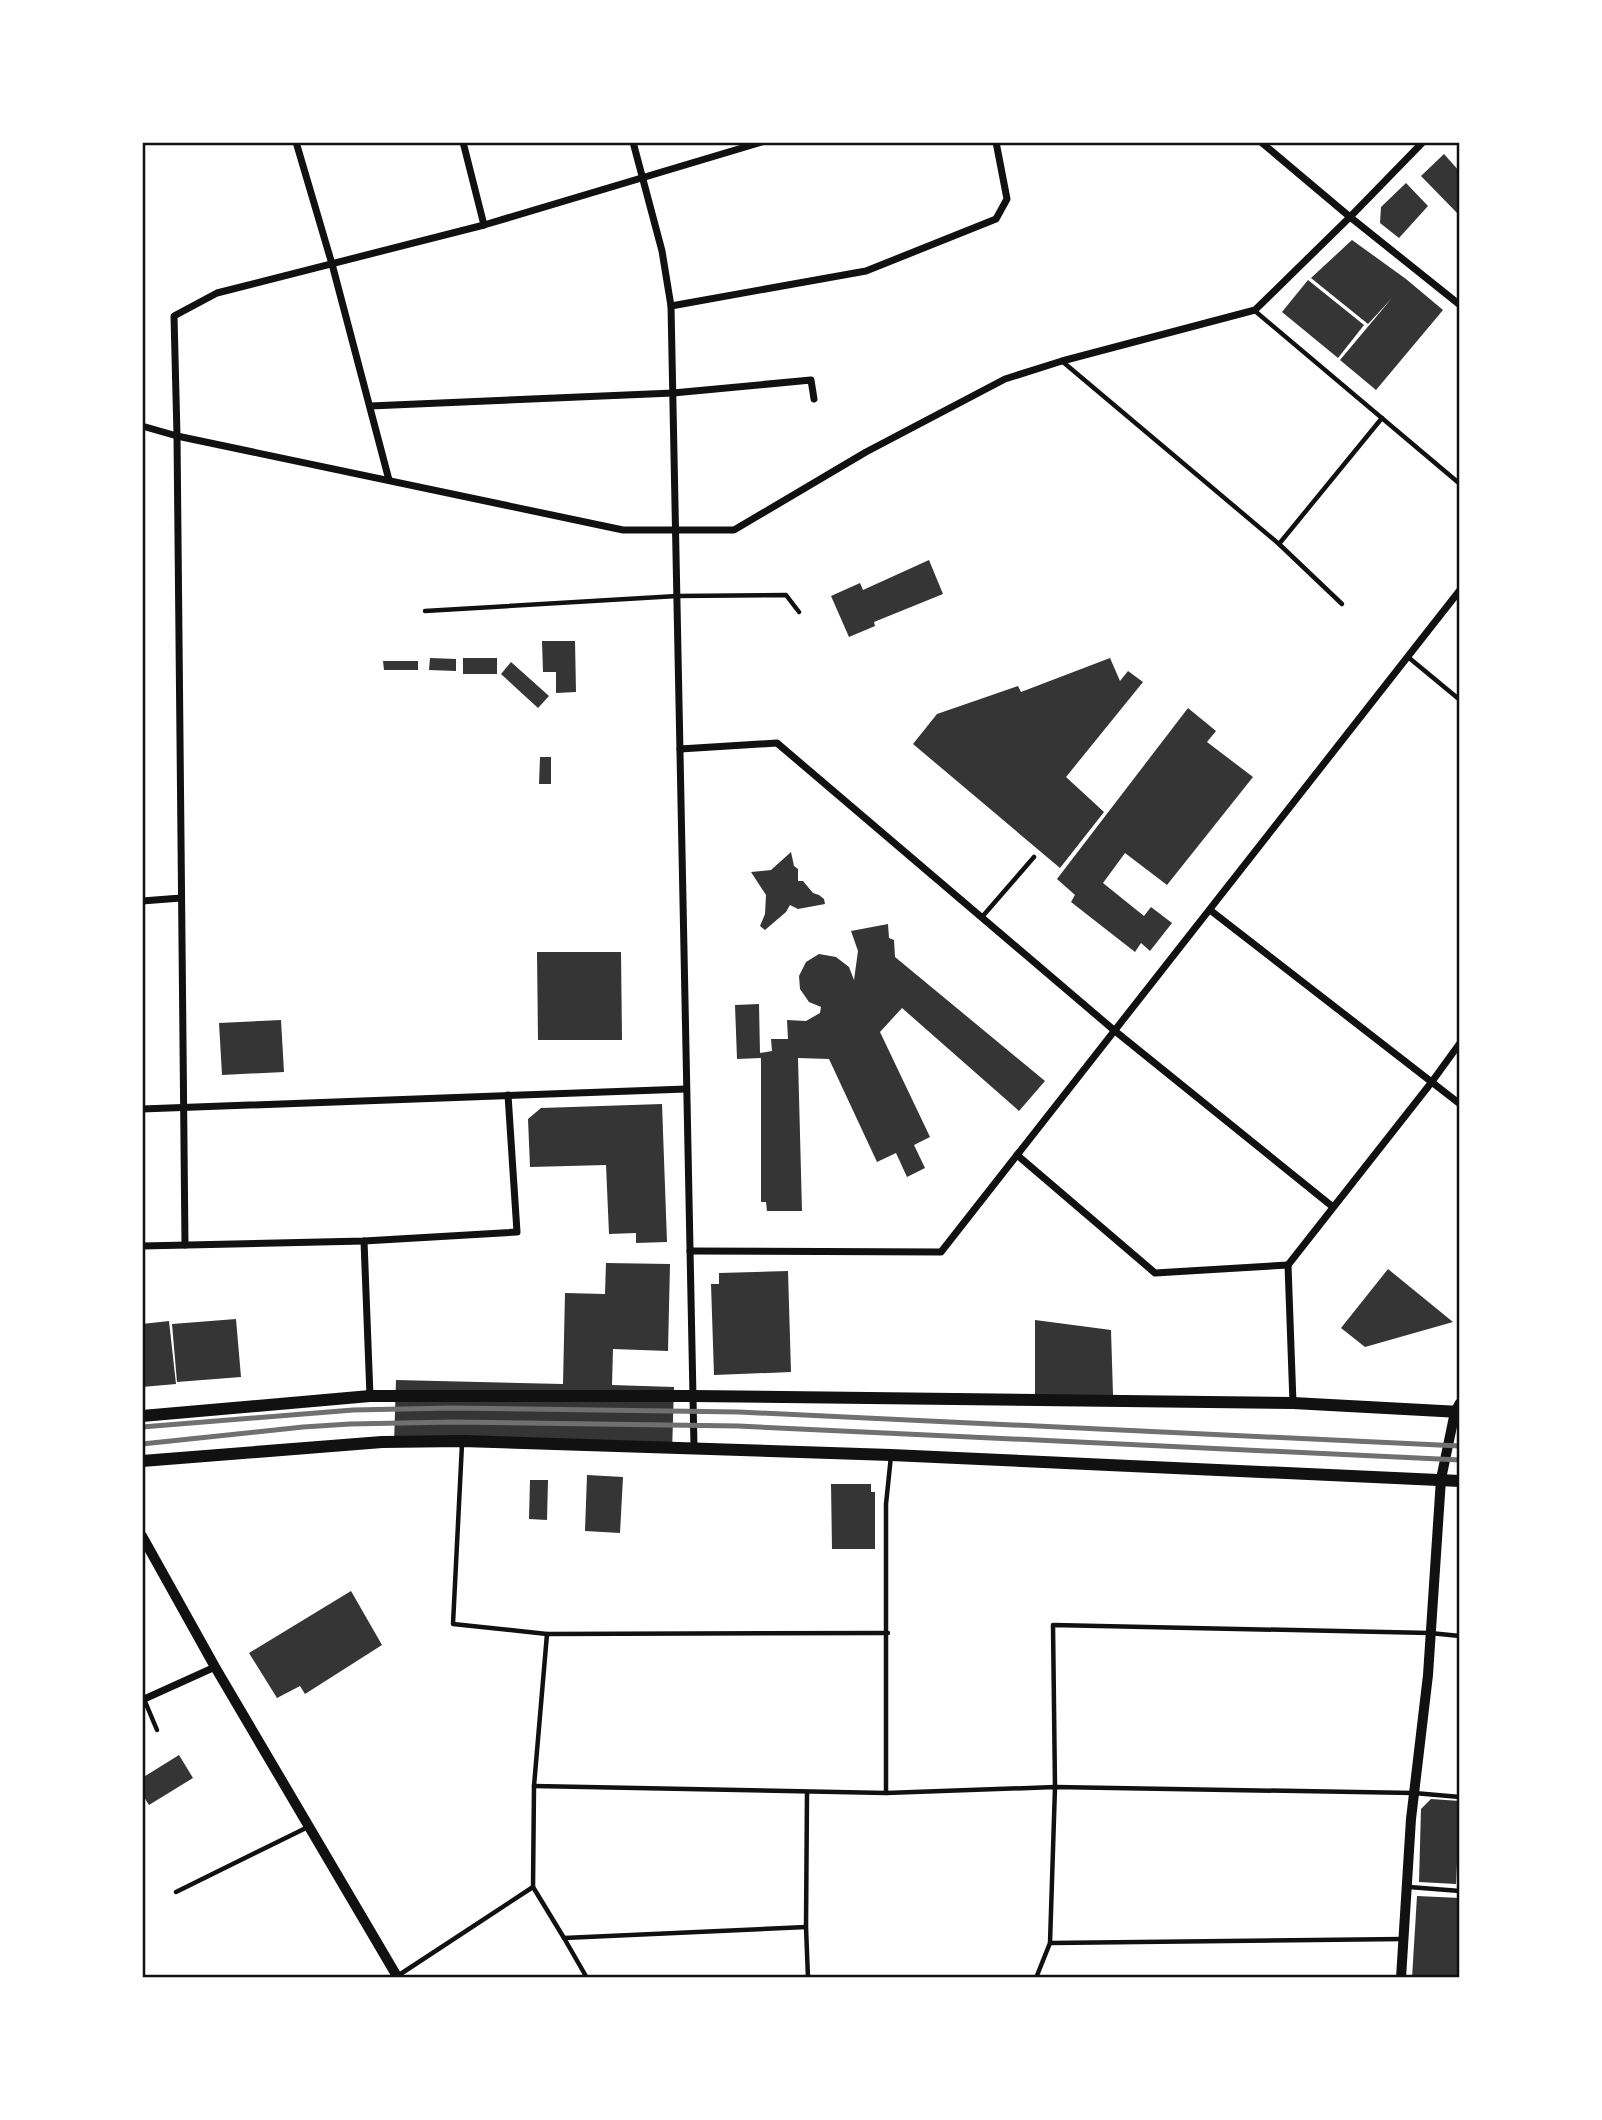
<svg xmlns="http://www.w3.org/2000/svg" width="1602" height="2120" viewBox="0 0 1602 2120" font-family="Roboto,sans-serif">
  <rect width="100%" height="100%" fill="#fff"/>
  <g fill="#353535">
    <polygon points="1444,154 1460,172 1460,216 1421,176"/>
    <polygon points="1406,183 1428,206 1399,238 1380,223 1381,207"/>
    <polygon points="1352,240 1406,279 1443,310 1376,390 1340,360 1392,298 1368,324 1311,278"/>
    <polygon points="1308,280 1364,325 1338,358 1282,312"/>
    <polygon points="929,560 943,594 874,622 875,626 849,637 831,596 860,583 863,590"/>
    <polygon points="542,641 575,641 576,692 556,693 556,672 543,672"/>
    <polygon points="430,658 456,659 456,671 429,670"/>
    <rect x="463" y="658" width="34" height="16"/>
    <polygon points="1110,658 1120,681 1128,671 1143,682 1066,777 1104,812 1060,868 913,744 937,714 1018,686 1021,692"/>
    <polygon points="383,661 418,661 418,670 384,670"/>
    <polygon points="511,662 549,696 538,708 501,674"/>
    <polygon points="1188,708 1216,731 1207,742 1253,777 1167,885 1125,853 1103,883 1144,916 1151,907 1172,923 1150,951 1141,943 1135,952 1071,902 1075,895 1057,879"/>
    <polygon points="540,757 551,757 551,784 539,784"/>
    <polygon points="791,852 794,866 798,869 798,881 803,881 813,893 819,895 824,899 825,904 798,909 790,905 786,912 765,930 760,926 765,914 766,895 751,872 771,870"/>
    <polygon points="888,924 889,938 894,940 895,957 1045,1081 1019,1111 902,1008 880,1032 930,1137 914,1145 925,1168 907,1177 896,1153 877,1162 829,1059 798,1058 802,1211 767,1211 766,1202 761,1202 761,1058 737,1059 735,1005 759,1004 760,1053 772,1051 771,1039 788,1039 787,1020 806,1021 820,1013 821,1007 809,1002 800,989 799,976 806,962 819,954 836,957 849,967 854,980 858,951 851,931"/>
    <polygon points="537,952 621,952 622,1040 538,1040"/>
    <polygon points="281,1020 284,1072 222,1075 219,1023"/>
    <polygon points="662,1104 667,1242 636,1243 636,1233 609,1234 606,1165 530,1167 528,1119 541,1108"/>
    <polygon points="606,1263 670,1264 668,1351 613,1349 612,1385 674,1387 672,1452 394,1444 396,1380 563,1384 565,1293 605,1294"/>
    <polygon points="1388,1269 1453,1322 1365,1347 1341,1328"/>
    <polygon points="788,1271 791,1372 714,1375 711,1284 719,1284 719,1273"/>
    <polygon points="236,1319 241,1377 177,1382 172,1324"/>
    <polygon points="1035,1320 1111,1330 1113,1395 1035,1395"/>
    <polygon points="169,1321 176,1384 142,1387 142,1324"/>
    <polygon points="587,1475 623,1477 620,1533 585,1531"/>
    <polygon points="530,1480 548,1480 547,1520 529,1519"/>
    <polygon points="831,1484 871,1484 871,1492 875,1492 875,1549 832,1549"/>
    <polygon points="351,1591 382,1645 305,1694 300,1686 277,1698 249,1653"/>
    <polygon points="179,1755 193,1778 149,1805 142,1794 142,1778"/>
    <polygon points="1431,1799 1460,1801 1456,1884 1419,1882 1421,1809"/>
    <polygon points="1417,1896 1460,1898 1460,1978 1412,1978"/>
  </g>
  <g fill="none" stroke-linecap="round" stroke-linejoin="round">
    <g stroke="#111" stroke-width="4.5">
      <polyline points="1255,311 1460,484"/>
      <polyline points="1063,362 1279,544 1382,418"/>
      <polyline points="1279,544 1342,604"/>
      <polyline points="425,611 677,596 786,595 799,612"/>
      <polyline points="1408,657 1460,700"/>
      <polyline points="982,917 1034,857"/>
      <polyline points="462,1444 453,1624 547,1634 888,1633"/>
      <polyline points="547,1634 534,1786 533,1887 564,1938 587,1978"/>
      <polyline points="144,1699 157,1730"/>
      <polyline points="534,1786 886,1793 1055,1787 1414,1793 1460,1797"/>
      <polyline points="807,1793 806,1927 808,1978"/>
      <polyline points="886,1793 886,1504 891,1456"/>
      <polyline points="1409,1887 1460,1891"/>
      <polyline points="176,1892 308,1827"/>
      <polyline points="564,1938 806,1927"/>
      <polyline points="1050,1943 1403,1939"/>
      <polyline points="399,1975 533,1887"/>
      <polyline points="1036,1978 1050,1943 1055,1787 1053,1625 1430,1633 1460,1636"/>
    </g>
    <g stroke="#111" stroke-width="7">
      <polyline points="296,142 332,264 389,480"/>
      <polyline points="463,142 484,225"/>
      <polyline points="633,142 662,251 671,306 694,1447"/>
      <polyline points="1261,142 1350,217 1460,305"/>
      <polyline points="671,306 866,271 996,219 1007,199 996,142"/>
      <polyline points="370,406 673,393 811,380 814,399"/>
      <polyline points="142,426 177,436 623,530 734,530 866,452 1005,379 1062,361 1255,310 1350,217 1423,142"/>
      <polyline points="680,749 777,743 1115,1031 1333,1207"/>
      <polyline points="142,901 181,898"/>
      <polyline points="1210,910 1460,1104"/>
      <polyline points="142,1109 686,1089"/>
      <polyline points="1017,1155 1155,1273 1288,1265"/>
      <polyline points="364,1241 370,1396"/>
      <polyline points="185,1245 177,436 174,316 217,293 484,225 762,142"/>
      <polyline points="142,1246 364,1241 517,1232 508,1095"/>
      <polyline points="690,1251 941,1252 1460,590"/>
      <polyline points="1288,1265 1431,1083 1460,1043"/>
      <polyline points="1288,1265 1293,1403"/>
      <polyline points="142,1700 215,1667"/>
    </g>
    <g stroke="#111" stroke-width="10">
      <polyline points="142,1536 215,1667 398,1978"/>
      <polyline points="1401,1978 1411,1819 1428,1675 1441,1479 1455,1412 1460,1403"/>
    </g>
    <g stroke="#111" stroke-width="12">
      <polyline points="142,1416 370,1396 692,1396 1293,1403 1460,1412"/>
      <polyline points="142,1461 382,1442 462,1441 891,1455 1460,1481"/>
    </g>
    <g stroke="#707070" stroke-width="5">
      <polyline points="142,1427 353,1410 453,1408 739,1412 1460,1446"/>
      <polyline points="142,1444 303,1427 350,1424 453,1422 738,1426 1460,1460"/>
    </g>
  </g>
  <rect width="1602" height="2120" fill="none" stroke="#ffffff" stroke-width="287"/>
  <rect x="144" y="144" width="1314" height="1832" fill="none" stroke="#111" stroke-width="2.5"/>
</svg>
